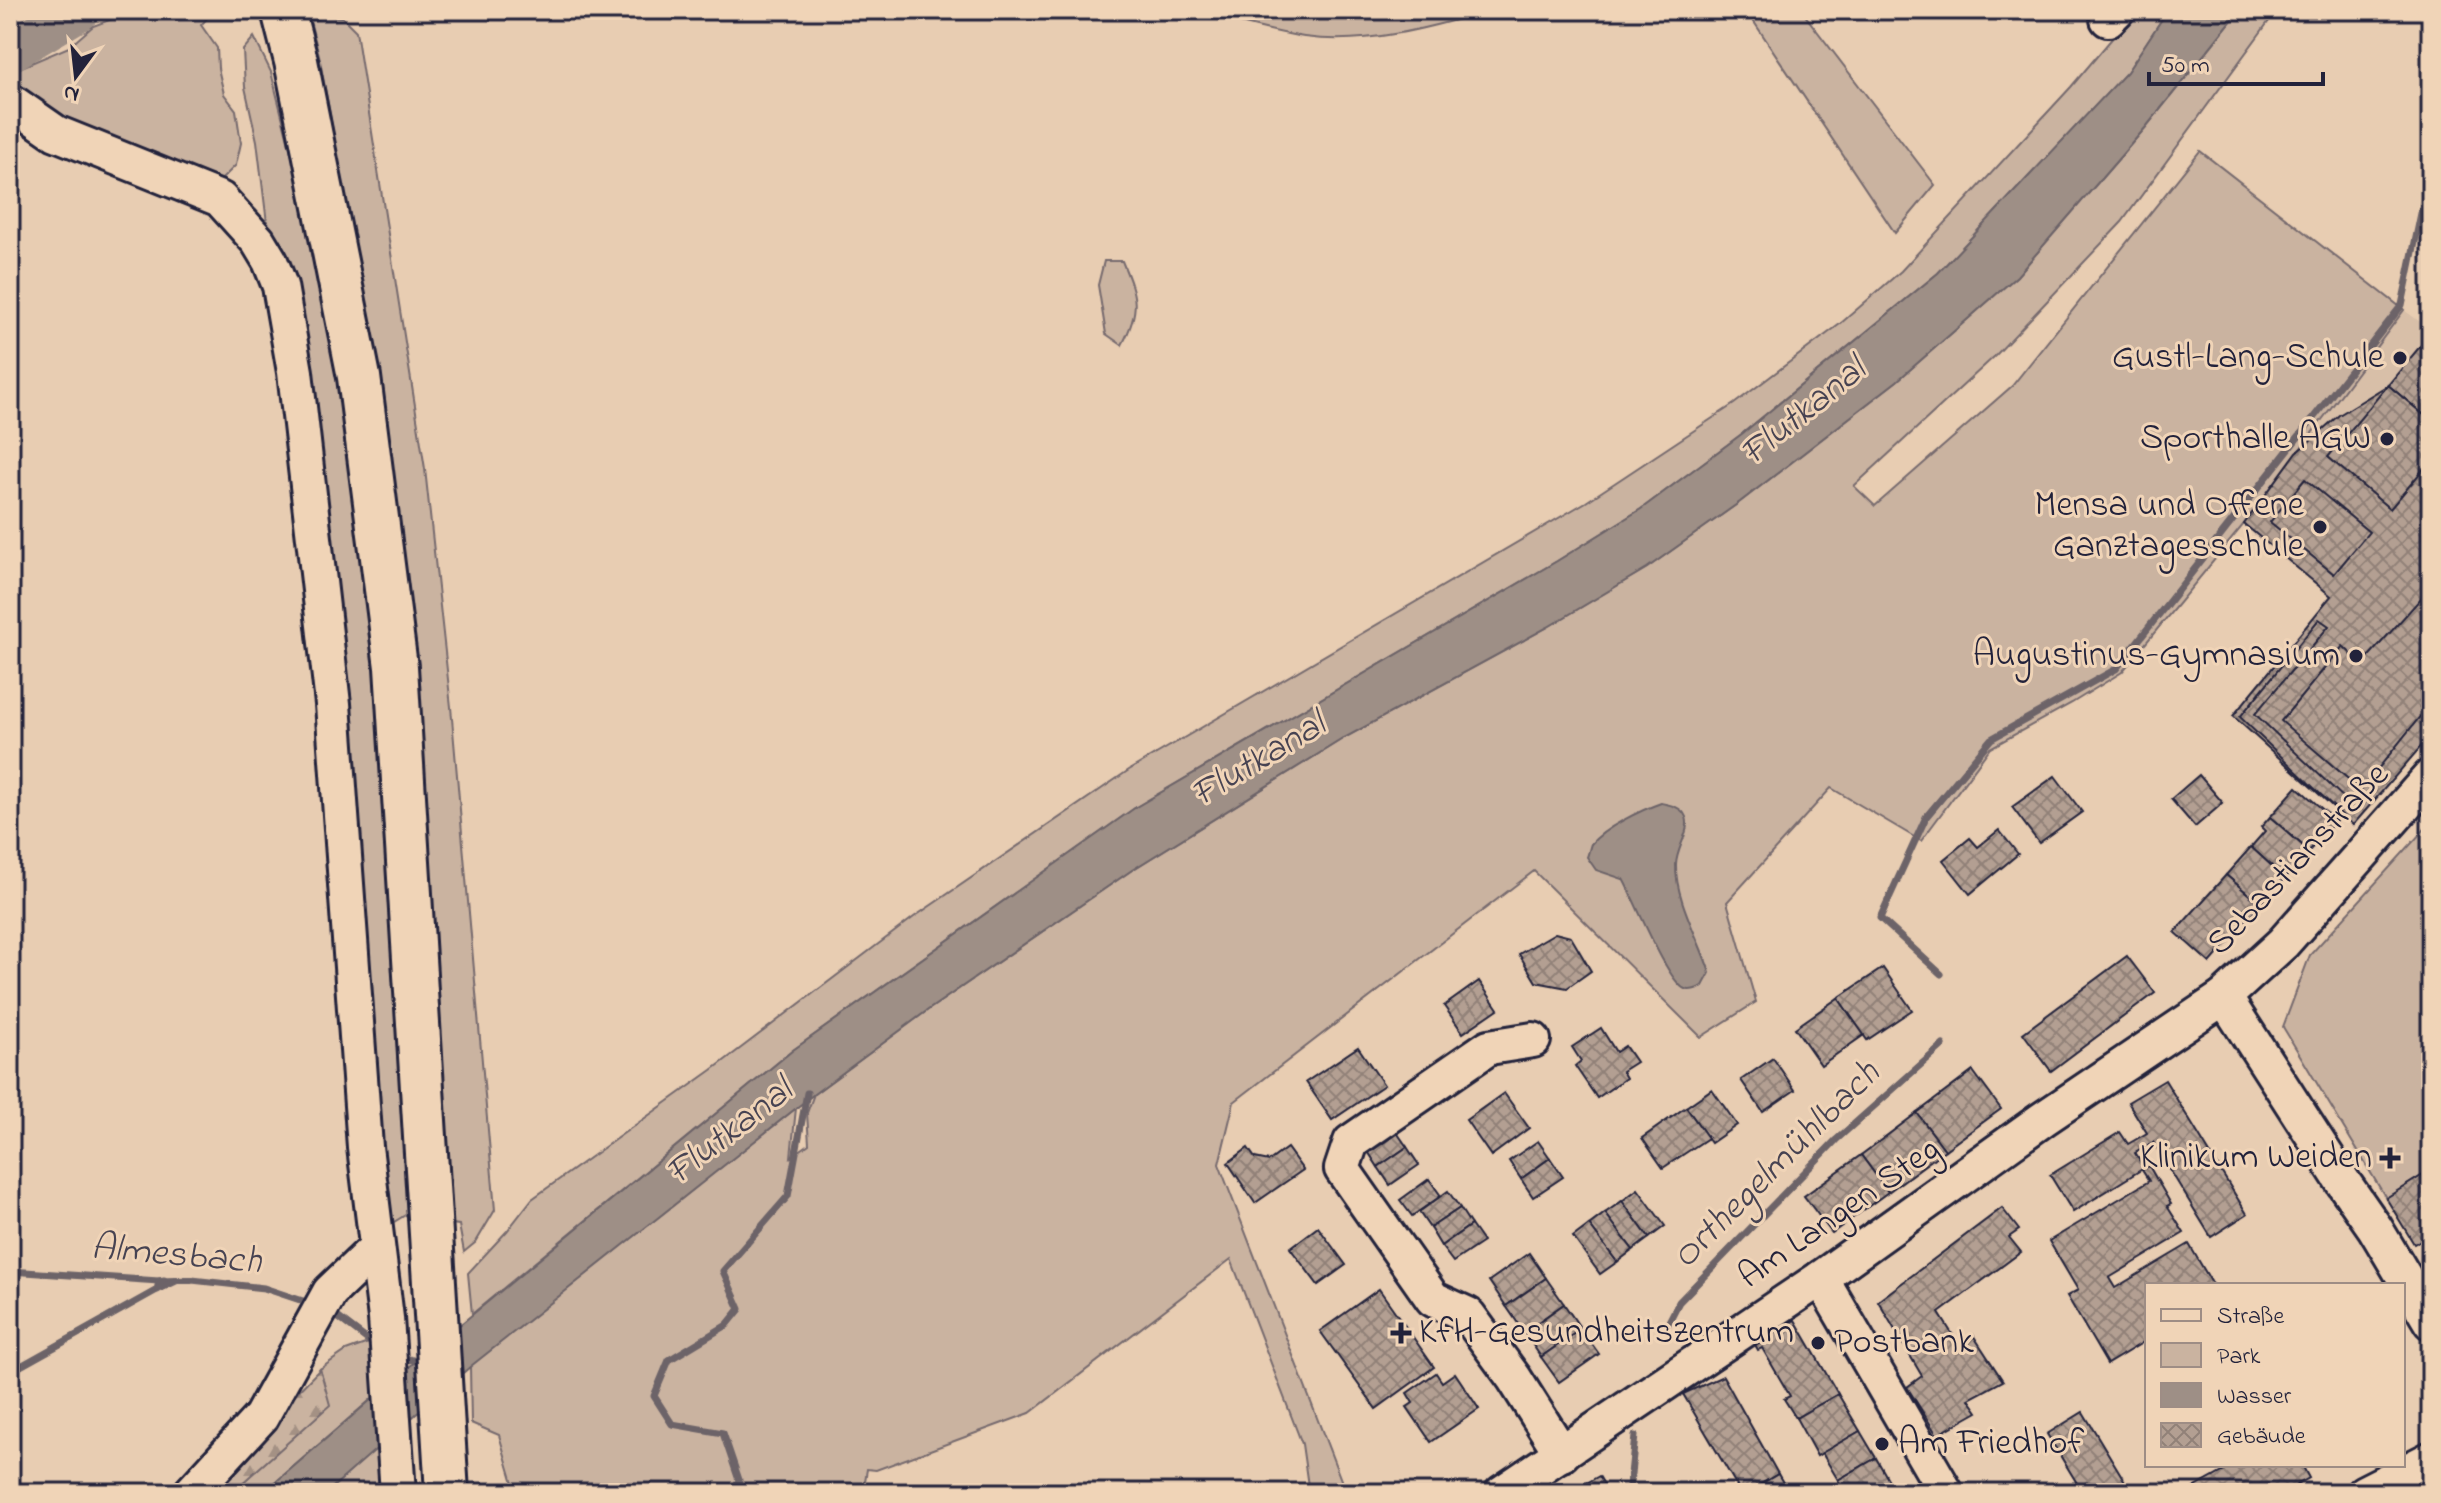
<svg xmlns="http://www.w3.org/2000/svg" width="2441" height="1503" viewBox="0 0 2441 1503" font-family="'Indie Flower',sans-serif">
  <defs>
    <pattern id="forest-firs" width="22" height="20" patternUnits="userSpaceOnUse" patternTransform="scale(2)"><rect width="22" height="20" fill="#cab3a0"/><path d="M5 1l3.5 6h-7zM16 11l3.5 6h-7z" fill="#a49184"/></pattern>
    <pattern id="building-cross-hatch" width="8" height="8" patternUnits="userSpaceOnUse" patternTransform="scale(2)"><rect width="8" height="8" fill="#b39f92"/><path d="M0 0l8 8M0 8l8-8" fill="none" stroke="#918178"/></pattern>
  </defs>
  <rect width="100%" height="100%" fill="#e8cdb2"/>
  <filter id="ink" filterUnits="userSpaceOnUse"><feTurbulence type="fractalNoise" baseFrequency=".0125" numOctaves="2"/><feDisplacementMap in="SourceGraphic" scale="16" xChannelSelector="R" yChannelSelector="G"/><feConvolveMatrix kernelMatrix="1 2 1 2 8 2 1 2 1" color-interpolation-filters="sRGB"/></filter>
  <g filter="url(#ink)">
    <polygon fill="#d8bfa8" points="2404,310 2431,330 2431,421 2388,385 2339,415 2297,452"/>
    <g fill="#cab3a0" stroke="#766a6e" stroke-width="2">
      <polygon points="136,10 220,10 209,16 201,25 217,48 218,68 224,94 236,110 241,143 236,165 222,179 190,180 41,107 16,82 10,72 69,47 93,26"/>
      <path d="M1190 10H1492C1432 27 1367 46 1304 37 1266 31 1228 19 1190 10Z"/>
      <polygon points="1746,10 1801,10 1935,185 1895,233"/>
      <polygon points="2136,10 2168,10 2127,72 1938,273 1743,433 1641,509 1557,561 1136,807 793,1050 472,1314 468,1273 507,1231 532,1199 712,1070 914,917 1129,770 1586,502 1734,404 1840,324 1901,271 2071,87"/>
      <polygon points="2240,10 2277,10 2122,222 1996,355 1854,486 1875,506 2012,386 2200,151 2404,310 2244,524 2122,672 2072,703 1990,748 1921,841 1831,788 1727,902 1756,1002 1701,1037 1534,871 1234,1102 1219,1164 1346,1493 1309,1493 1302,1444 1231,1259 1030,1413 876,1470 867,1469 863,1493 516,1493 499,1435 471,1423 470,1366 796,1108 791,1157 809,1144 807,1113 814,1094 928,1010 1132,870 1344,738 1548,627 1647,568 1740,502 1897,381 2017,276 2146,127"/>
      <path d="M326 16 342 17 356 31 425 469 451 707 495 1210 476 1242 464 1252 459 1225 452 1224 446 1165C434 968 428 770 406 574 386 400 350 227 319 55L310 21Z"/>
      <polygon points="254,37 271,72 308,220 341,380 375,622 415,1209 389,1225 257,141 245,87 243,50"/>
      <path d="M1104 261H1122C1137 297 1141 309 1122 345L1106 334 1098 285Z"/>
      <polygon points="2431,822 2431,1170 2386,1198 2283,1027 2310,955"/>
      <polygon points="382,1338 384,1388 263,1493 231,1493 329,1405 320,1369 346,1351"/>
      <polygon points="388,1437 390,1493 326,1493"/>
    </g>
    <polygon fill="url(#forest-firs)" stroke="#766a6e" stroke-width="2" points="320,1369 330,1405 231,1493 207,1493 272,1418"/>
    <g fill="#9e8f86" stroke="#6c6368" stroke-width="2">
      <polygon points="2168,10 2240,10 2146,127 2017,276 1897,381 1740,502 1647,568 1548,627 1344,738 1132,870 928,1010 814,1094 471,1366 326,1493 263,1493 416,1361 793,1050 1136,807 1557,561 1641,509 1743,433 1938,273 2127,72"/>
      <path d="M1661 803C1671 805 1682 807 1686 817 1691 831 1676 849 1676 865 1675 899 1700 941 1710 973L1703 986C1698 988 1691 992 1685 989 1667 981 1635 900 1623 879L1596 870 1587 857C1588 855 1590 846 1591 844 1604 828 1641 810 1661 803Z"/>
    </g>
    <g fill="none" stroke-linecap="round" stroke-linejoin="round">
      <g stroke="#6c6368" stroke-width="7">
        <polyline points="1941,974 1880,918 1926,817 1991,739 2116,669 2402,305 2431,165"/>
        <polyline points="10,1271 159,1281 192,1280 264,1288 312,1304"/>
        <polyline points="157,1290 159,1281 164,1280"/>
        <polyline points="331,1312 378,1348"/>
        <polyline points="1662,1335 1679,1302 1836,1140 1943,1045"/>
        <polyline points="397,1356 416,1361"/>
        <polyline points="10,1372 157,1290 176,1281"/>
        <polyline points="732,1493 739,1480 723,1433 672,1424 654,1396 669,1360 727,1325 740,1309 723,1271 788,1196 807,1093"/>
        <polyline points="1629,1493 1635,1436"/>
      </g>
      <polyline stroke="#9e8f86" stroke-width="42" points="10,51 79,10"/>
    </g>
    <g fill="url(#building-cross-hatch)" stroke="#22223b" stroke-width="2">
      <polygon points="2431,333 2431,421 2388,385"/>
      <polygon points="2388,385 2431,421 2431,735 2353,825 2233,716 2331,596 2244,524 2297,452 2339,415"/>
      <polygon points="2388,385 2431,421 2431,460 2390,509 2328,457"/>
      <polygon points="2305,479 2369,532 2334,574 2270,522"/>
      <polygon points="2431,587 2431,703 2361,790 2281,721 2343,646 2362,664"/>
      <polygon points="2319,619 2329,626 2255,714 2346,800 2337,810 2240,717"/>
      <polygon points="2199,775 2223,803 2195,827 2171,799"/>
      <polygon points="2055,776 2082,812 2039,843 2012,807"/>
      <polygon points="2297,787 2336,821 2309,851 2270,817"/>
      <polygon points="2270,817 2309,851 2285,878 2251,847 2265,831 2261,827"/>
      <polygon points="1999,830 2018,854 1970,894 1943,860 1970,838 1978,847"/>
      <polygon points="2251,847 2285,878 2261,905 2226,875"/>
      <polygon points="2226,875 2261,905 2210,963 2175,932"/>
      <polygon points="1555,933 1571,937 1591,971 1567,988 1536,982 1519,954"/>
      <polygon points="2127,956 2155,993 2051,1071 2023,1033"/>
      <polygon points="1883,968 1912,1010 1867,1040 1838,998"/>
      <polygon points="1479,981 1498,1009 1463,1033 1444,1006"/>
      <polygon points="1838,998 1864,1035 1821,1065 1795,1028"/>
      <polygon points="1601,1028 1616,1052 1625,1046 1636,1062 1622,1071 1626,1078 1597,1098 1575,1066 1581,1061 1572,1047"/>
      <polygon points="1358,1047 1384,1085 1332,1120 1306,1082"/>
      <polygon points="1773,1058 1795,1090 1763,1112 1741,1080"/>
      <polygon points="1973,1071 2001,1109 1945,1150 1917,1113"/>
      <polygon points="2165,1080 2247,1214 2211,1237 2153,1142 2135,1153 2144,1168 2073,1212 2050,1175 2120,1132 2128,1144 2147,1133 2128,1102"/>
      <polygon points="1712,1089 1737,1125 1711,1143 1686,1107"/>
      <polygon points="1504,1093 1529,1128 1491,1156 1466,1120"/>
      <polygon points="1686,1107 1708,1138 1663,1168 1642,1138"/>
      <polygon points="1917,1113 1945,1150 1888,1192 1861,1155"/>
      <polygon points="1396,1131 1407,1147 1378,1167 1367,1150"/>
      <polygon points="1538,1141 1550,1158 1521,1179 1509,1161"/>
      <polygon points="1407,1147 1419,1165 1390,1185 1378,1167"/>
      <polygon points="1248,1148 1255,1158 1269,1161 1287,1148 1303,1170 1255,1203 1228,1163"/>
      <polygon points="1861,1155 1888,1192 1832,1233 1804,1196"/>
      <polygon points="1550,1158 1563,1177 1533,1197 1521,1179"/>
      <polygon points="2149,1166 2171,1204 2167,1206 2184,1233 2109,1278 2115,1288 2189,1244 2213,1285 2147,1285 2147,1340 2107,1364 2067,1296 2078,1290 2049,1241 2149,1181 2142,1170"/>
      <polygon points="2431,1170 2431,1234 2414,1244 2386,1198"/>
      <polygon points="1429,1179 1441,1196 1412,1216 1400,1200"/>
      <polygon points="1638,1189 1665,1226 1649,1238 1622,1201"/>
      <polygon points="1448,1191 1460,1208 1430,1228 1419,1212"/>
      <polygon points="1622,1201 1649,1238 1633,1250 1605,1213"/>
      <polygon points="1460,1208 1471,1225 1441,1246 1430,1228"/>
      <polygon points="2002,1208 2019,1230 2009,1237 2021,1252 1939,1313 1959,1345 1973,1335 2003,1381 1969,1399 1978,1412 1937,1435 1907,1387 1922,1376 1878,1301"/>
      <polygon points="1605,1213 1633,1250 1617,1262 1589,1225"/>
      <polygon points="1471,1225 1483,1242 1453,1262 1441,1246"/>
      <polygon points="1589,1225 1617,1262 1600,1274 1573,1237"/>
      <polygon points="1318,1227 1346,1265 1318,1285 1290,1248"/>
      <polygon points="1529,1253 1546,1278 1506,1306 1489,1281"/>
      <polygon points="1546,1278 1564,1304 1524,1332 1506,1306"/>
      <polygon points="1379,1289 1434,1367 1376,1409 1320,1331"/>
      <polygon points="1564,1304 1581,1329 1541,1357 1524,1332"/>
      <polygon points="1795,1320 1838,1394 1796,1418 1784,1399 1790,1396 1762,1348 1758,1350 1754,1343"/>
      <polygon points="1581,1329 1599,1354 1559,1382 1541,1357"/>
      <polygon points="1436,1373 1442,1382 1455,1373 1479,1409 1431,1442 1407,1407 1413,1403 1407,1393"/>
      <polygon points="1723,1376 1778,1474 1746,1493 1741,1493 1683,1394"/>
      <polygon points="1838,1394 1860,1431 1817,1456 1796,1418"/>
      <polygon points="2083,1412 2132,1493 2083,1493 2047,1434"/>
      <polygon points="1860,1431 1876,1458 1838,1480 1822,1453"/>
      <polygon points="1876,1458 1896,1493 1845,1493 1838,1480"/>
      <polygon points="2235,1465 2302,1465 2309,1478 2282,1493 2185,1493"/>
      <polygon points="1778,1474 1789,1493 1746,1493"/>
      <polygon points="1599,1476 1609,1493 1571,1493 1583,1485"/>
    </g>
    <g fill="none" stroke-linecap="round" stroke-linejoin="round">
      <g stroke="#22223b" stroke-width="40">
        <g id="minor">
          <polyline points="2108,19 2117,10"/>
          <polyline points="10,101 56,133 220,199 258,241 270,261 280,286 295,372 333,704 365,1147 386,1318 398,1493"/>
          <polyline points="2224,997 2343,1182 2375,1228 2431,1322"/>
          <polyline points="1533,1040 1489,1047 1351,1142 1342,1169 1433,1299 1468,1315 1514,1378 1562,1454"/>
          <polyline points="1821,1278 1946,1493"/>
          <polyline points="191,1493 261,1417 330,1292 376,1248"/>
          <polyline points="1502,1493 1821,1278 2043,1119 2224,997 2283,943 2431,776"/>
          <polyline points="2364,1493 2431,1459"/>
        </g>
      </g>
      <g stroke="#22223b" stroke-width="48">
        <polyline id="major" points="283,10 296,61 359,377 396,667 447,1493"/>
      </g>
      <use href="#minor" stroke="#f0d4b7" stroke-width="34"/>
      <use href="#major" stroke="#f0d4b7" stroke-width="42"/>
    </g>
  </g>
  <g fill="#22223b" stroke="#f0d4b7" stroke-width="3">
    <circle cx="2400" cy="358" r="8"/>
    <circle cx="2387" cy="439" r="8"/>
    <circle cx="2320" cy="527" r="8"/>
    <circle cx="2356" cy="656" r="8"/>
    <path d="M2386 1146h8v8h8v8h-8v8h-8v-8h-8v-8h8z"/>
    <path d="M1397 1321h8v8h8v8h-8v8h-8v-8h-8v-8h8z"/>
    <circle cx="1818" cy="1343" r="8"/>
    <circle cx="1882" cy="1444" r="8"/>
  </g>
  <g text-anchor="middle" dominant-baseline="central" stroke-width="6" stroke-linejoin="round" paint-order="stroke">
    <g font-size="36" fill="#22223b" stroke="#f0d4b7" text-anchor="end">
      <text x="2384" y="358">Gustl-Lang-Schule</text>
      <text x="2371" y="439">Sporthalle AGW</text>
      <text x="2304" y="506">Mensa und Offene<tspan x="2304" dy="41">Ganztagesschule</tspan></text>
      <text x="2340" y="656">Augustinus-Gymnasium</text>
      <text x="2372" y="1158">Klinikum Weiden</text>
      <text x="1419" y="1333" text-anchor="start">KfH-Gesundheitszentrum</text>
      <text x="1834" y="1343" text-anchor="start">Postbank</text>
      <text x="1898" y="1444" text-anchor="start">Am Friedhof</text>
    </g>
    <g font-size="36" fill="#22223b" stroke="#f0d4b7">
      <text transform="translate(2299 860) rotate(-47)">Sebastianstraße</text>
      <text transform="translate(1840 1214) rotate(-35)">Am Langen Steg</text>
    </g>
    <g font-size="38" font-style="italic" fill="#474352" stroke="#f0d4b7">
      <text transform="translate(1804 413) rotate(-39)">Flutkanal</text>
      <text transform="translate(1259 761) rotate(-31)">Flutkanal</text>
      <text transform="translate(730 1133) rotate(-38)">Flutkanal</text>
      <text transform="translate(1777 1166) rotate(-45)">Orthegelmühlbach</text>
      <text transform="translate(176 1256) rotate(5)">Almesbach</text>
    </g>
  </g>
  <rect width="2441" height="1503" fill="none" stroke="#f0d4b7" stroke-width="40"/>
  <rect x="20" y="20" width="2401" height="1463" fill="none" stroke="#22223b" stroke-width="3" filter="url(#ink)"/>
  <rect x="2145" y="1283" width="260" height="184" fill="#f0d4b7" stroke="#9e8d85" stroke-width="2"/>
  <rect x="2161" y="1309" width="40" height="12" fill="#f0d4b7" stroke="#9e8d85" stroke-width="2"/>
  <text x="2217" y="1323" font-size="24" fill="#22223b">Straße</text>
  <rect x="2161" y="1343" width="40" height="24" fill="#cab3a0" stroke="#9e8d85" stroke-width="2"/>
  <text x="2217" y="1363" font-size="24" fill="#22223b">Park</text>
  <rect x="2161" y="1383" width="40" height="24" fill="#9e8f86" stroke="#9e8d85" stroke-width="2"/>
  <text x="2217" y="1403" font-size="24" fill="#22223b">Wasser</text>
  <rect x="2161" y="1423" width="40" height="24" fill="url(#building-cross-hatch)" stroke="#9e8d85" stroke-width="2"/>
  <text x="2217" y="1443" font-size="24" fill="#22223b">Gebäude</text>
  <g transform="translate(76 76) rotate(195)" stroke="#f0d4b7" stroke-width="6" paint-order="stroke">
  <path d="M0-6L14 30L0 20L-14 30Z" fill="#22223b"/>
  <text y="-12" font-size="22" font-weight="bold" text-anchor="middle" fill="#22223b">N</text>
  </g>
  <path d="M2149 72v12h174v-12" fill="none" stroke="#22223b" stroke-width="4"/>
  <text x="2161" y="72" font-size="24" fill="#22223b" stroke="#f0d4b7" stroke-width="6" paint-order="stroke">50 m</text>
</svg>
